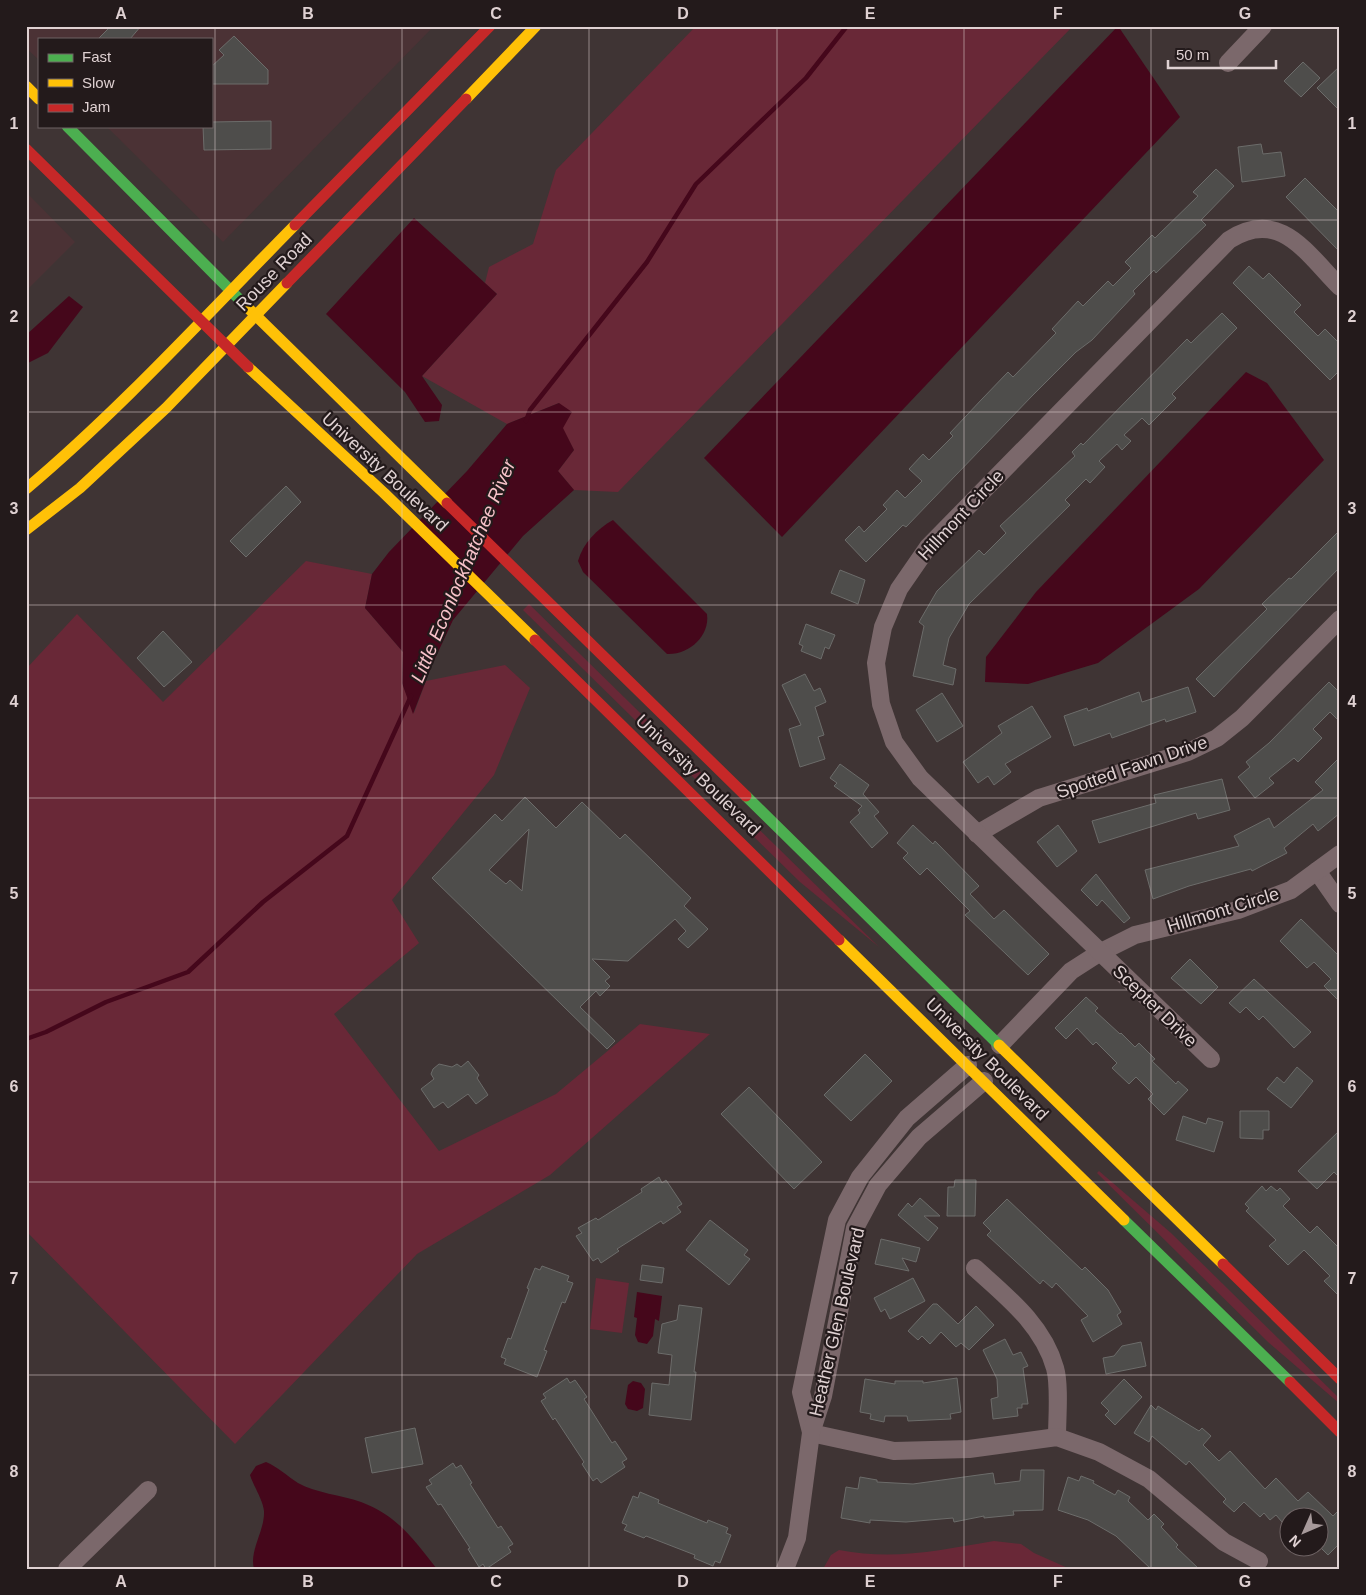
<svg xmlns="http://www.w3.org/2000/svg" width="1366" height="1595" viewBox="0 0 1366 1595" font-family="Helvetica,sans-serif">
  <rect width="100%" height="100%" fill="#3f3434"/>
  <g fill="#4b3235">
    <polygon points="26,26 434,26 223,242 106,126 211,126 211,39 39,39 39,60 26,48"/>
    <polygon points="26,192 75,242 26,291"/>
  </g>
  <g fill="#692837">
    <polygon points="696,26 1073,26 618,492 574,490 558,471 574,450 562,428 559,403 507,424 422,376 497,294 485,283 489,267 533,244 556,170"/>
    <polygon points="306,561 372,574 365,608 403,652 402,683 414,713 426,681 505,665 530,688 494,775 392,900 419,943 334,1014 439,1151 556,1094 640,1024 710,1034 550,1175 417,1254 235,1444 26,1231 26,669 77,614 163,702"/>
    <polygon points="529,604 879,947 800,882 523,610"/>
    <polygon points="1099,1171 1171,1233 1340,1399 1340,1404 1268,1342 1097,1173"/>
    <polygon points="596,1278 629,1283 622,1333 590,1329"/>
    <path d="M994 1541 1021 1544 1034 1553 1070 1569H823L831 1555 839 1550C895 1561 939 1550 994 1541Z"/>
  </g>
  <g fill="#45071b">
    <polygon points="1118,26 1180,117 782,537 704,458"/>
    <polygon points="414,218 497,294 422,376 442,405 439,421 425,422 405,392 326,314"/>
    <polygon points="69,296 83,307 48,353 26,364 26,335"/>
    <polygon points="1246,372 1267,383 1324,460 1199,589 1098,663 1028,684 985,682 986,657 1036,592"/>
    <polygon points="559,403 572,412 563,428 574,450 558,471 574,490 523,536 453,620 432,665 413,714 402,683 403,652 365,608 372,574 389,552 467,471 507,424"/>
    <path d="M613 520 707 614C710 636 689 655 667 654L583 572 578 561C583 543 597 529 613 520Z"/>
    <polygon points="637,1292 662,1296 659,1321 655,1319 653,1336 647,1344 638,1342 635,1335 637,1318 634,1317"/>
    <polygon points="633,1381 641,1383 645,1389 643,1408 637,1411 628,1409 625,1404 628,1385"/>
    <path d="M266 1462C278 1467 287 1476 298 1483 316 1493 341 1495 361 1502 398 1516 413 1539 437 1569H254C249 1550 265 1531 264 1511 263 1500 253 1485 250 1475L256 1466Z"/>
  </g>
  <g fill="none" stroke-linecap="round" stroke-linejoin="round">
    <g stroke="#45071b" stroke-width="4.5">
      <polyline points="526,421 530,410 647,262 696,184 806,78 847,26"/>
      <polyline points="26,1039 46,1032 106,1002 188,972 263,902 347,836 411,696"/>
    </g>
  </g>
  <g fill="#4e4d4b" stroke="#6c6c6a" fill-rule="evenodd">
    <polygon points="111,26 141,26 130,39 98,39"/>
    <polygon points="234,36 268,70 268,84 211,84 211,67 224,55 219,50"/>
    <polygon points="1303,62 1320,78 1301,97 1284,81"/>
    <polygon points="1340,66 1340,111 1317,88"/>
    <polygon points="271,121 271,149 204,150 203,126 211,126 211,122"/>
    <polygon points="1261,144 1263,154 1281,152 1285,176 1242,182 1238,147"/>
    <polygon points="1216,169 1234,186 1201,220 1206,225 1156,273 1154,270 1133,291 1135,294 1092,340 1076,352 1032,396 906,527 903,525 866,562 845,540 859,526 864,532 887,509 883,505 897,490 905,498 922,481 909,469 923,454 929,460 953,436 950,433 982,399 1008,372 1013,377 1056,333 1052,329 1078,301 1083,306 1108,281 1113,286 1131,268 1125,262 1152,235 1155,238 1198,196 1193,192"/>
    <polygon points="1305,178 1340,213 1340,252 1286,197"/>
    <polygon points="1249,266 1263,279 1269,273 1301,305 1294,312 1318,336 1325,329 1340,344 1340,370 1330,380 1233,283"/>
    <polygon points="1222,313 1237,328 1172,394 1176,398 1149,425 1142,418 1124,435 1131,441 1122,450 1117,444 1099,461 1105,467 1090,483 1086,479 1065,500 1070,505 969,604 949,638 943,665 956,669 953,685 913,676 924,626 919,622 937,591 979,550 984,555 1006,533 1000,526 1075,456 1072,452 1081,443 1083,445 1187,339 1191,343"/>
    <polygon points="286,486 301,502 246,557 230,541"/>
    <polygon points="1340,530 1340,567 1214,697 1196,679 1267,609 1262,604 1289,578 1291,579"/>
    <polygon points="840,570 865,580 858,604 831,593"/>
    <polygon points="806,624 835,635 829,649 825,647 821,659 801,651 803,646 799,644"/>
    <polygon points="163,631 192,662 164,687 137,658"/>
    <polygon points="805,674 814,691 820,688 826,702 815,707 824,735 818,737 825,759 800,767 789,729 801,725 782,685"/>
    <polygon points="1329,682 1340,693 1340,722 1330,712 1313,729 1322,738 1298,762 1294,758 1269,778 1274,783 1255,798 1238,777 1250,767 1246,762 1269,743"/>
    <polygon points="1188,687 1196,712 1166,722 1165,719 1112,738 1110,733 1074,746 1064,716 1087,708 1088,711 1139,692 1142,702"/>
    <polygon points="942,693 963,726 937,742 916,710"/>
    <polygon points="1032,706 1051,737 1005,764 1011,772 994,785 988,776 978,783 963,762 1002,733 998,726"/>
    <polygon points="1340,757 1340,813 1318,831 1313,824 1284,848 1287,853 1252,871 1251,869 1189,886 1153,899 1145,870 1239,846 1234,836 1269,818 1274,828 1323,790 1315,782"/>
    <polygon points="840,764 869,785 863,794 879,812 874,816 888,833 872,848 850,822 860,813 858,810 862,806 834,786 837,783 830,778"/>
    <polygon points="1222,779 1230,810 1198,819 1196,813 1099,843 1092,821 1156,803 1154,795"/>
    <path d="M525 797 556 828 582 802 620 839 625 834 691 898 684 906 708 929 688 948 678 939 686 931 675 919 628 961 592 959 610 977 605 981 610 986 600 996 596 991 580 1007 615 1041 607 1049 432 878 495 814 502 821ZM529 829 522 891 510 880 506 884 489 870Z"/>
    <polygon points="913,825 933,844 935,841 979,886 970,894 994,919 1004,910 1049,954 1028,975 965,915 970,911 927,868 920,875 903,858 908,853 897,843"/>
    <polygon points="1058,825 1077,851 1057,867 1037,842"/>
    <polygon points="1096,874 1130,918 1124,923 1102,900 1097,906 1081,890"/>
    <polygon points="1301,919 1340,957 1340,1002 1324,986 1331,979 1314,962 1307,968 1280,941"/>
    <polygon points="1190,959 1218,987 1201,1004 1171,978"/>
    <polygon points="1254,979 1311,1032 1294,1048 1263,1016 1259,1020 1246,1007 1240,1013 1229,1003"/>
    <polygon points="1086,997 1098,1008 1095,1011 1120,1034 1121,1033 1135,1047 1139,1043 1155,1059 1152,1061 1176,1084 1178,1081 1188,1090 1164,1115 1148,1099 1153,1094 1136,1077 1129,1084 1112,1068 1117,1063 1096,1042 1093,1045 1077,1028 1066,1039 1055,1028"/>
    <polygon points="865,1054 892,1081 851,1121 824,1095"/>
    <polygon points="468,1061 479,1075 477,1078 488,1095 476,1104 468,1094 448,1108 443,1102 434,1108 421,1089 434,1079 431,1074 433,1069 439,1064 452,1067 457,1064 461,1067"/>
    <polygon points="1297,1067 1313,1081 1291,1108 1267,1089 1277,1077 1284,1083"/>
    <polygon points="749,1087 822,1162 794,1189 721,1114"/>
    <polygon points="1240,1111 1269,1111 1269,1130 1263,1130 1263,1139 1240,1138"/>
    <polygon points="1183,1116 1206,1124 1208,1118 1223,1122 1214,1152 1176,1140"/>
    <polygon points="1340,1130 1340,1178 1334,1172 1317,1189 1298,1171"/>
    <polygon points="659,1177 662,1183 666,1180 682,1204 677,1207 681,1212 663,1224 661,1221 617,1249 619,1251 601,1263 598,1258 593,1261 576,1236 582,1233 578,1228 596,1218 598,1220 642,1192 641,1189"/>
    <polygon points="955,1180 976,1180 975,1216 947,1216 948,1187 954,1187"/>
    <polygon points="1262,1186 1266,1191 1271,1186 1277,1191 1280,1188 1290,1199 1283,1206 1310,1233 1317,1226 1340,1249 1340,1297 1324,1281 1330,1276 1304,1250 1288,1265 1269,1246 1276,1240 1246,1211 1249,1208 1245,1204"/>
    <polygon points="920,1198 940,1216 924,1216 938,1228 928,1241 898,1215 908,1203 912,1207"/>
    <polygon points="1007,1199 1082,1270 1085,1267 1108,1290 1121,1312 1117,1315 1122,1324 1093,1342 1081,1320 1088,1316 1056,1283 1052,1288 1043,1280 1040,1284 987,1235 991,1231 983,1223"/>
    <polygon points="710,1220 748,1250 744,1255 750,1259 729,1285 686,1250"/>
    <polygon points="881,1239 920,1248 916,1262 902,1258 909,1271 875,1264"/>
    <polygon points="642,1265 664,1268 662,1283 640,1280"/>
    <polygon points="542,1266 569,1276 567,1281 573,1283 565,1303 562,1302 544,1350 547,1351 537,1377 504,1364 506,1359 501,1357 508,1338 511,1339 529,1289 527,1288 535,1268 540,1270"/>
    <polygon points="913,1278 925,1301 890,1319 885,1309 881,1312 874,1298"/>
    <polygon points="933,1304 937,1304 958,1324 976,1306 994,1325 969,1350 961,1343 956,1347 941,1332 930,1344 922,1336 918,1340 908,1331"/>
    <polygon points="679,1305 702,1308 694,1372 696,1372 691,1420 649,1415 652,1383 669,1385 672,1355 658,1353 662,1324 677,1320"/>
    <polygon points="1005,1339 1013,1355 1021,1352 1028,1366 1023,1368 1028,1404 1022,1404 1022,1408 1017,1408 1018,1416 993,1419 991,1399 998,1397 997,1379 983,1350"/>
    <polygon points="1141,1342 1146,1366 1106,1374 1103,1358 1114,1356 1122,1346"/>
    <polygon points="567,1378 570,1383 575,1380 587,1397 584,1399 612,1443 615,1441 627,1459 622,1462 625,1467 601,1483 597,1478 593,1481 582,1464 584,1462 555,1418 553,1420 541,1401 546,1398 543,1394"/>
    <polygon points="957,1378 961,1412 950,1414 951,1419 908,1421 907,1416 885,1416 884,1422 870,1419 871,1414 860,1412 865,1379 895,1384 895,1381 923,1381 923,1383"/>
    <polygon points="1124,1379 1142,1397 1115,1425 1105,1415 1109,1411 1101,1403"/>
    <polygon points="1151,1405 1156,1410 1158,1406 1199,1431 1202,1428 1211,1436 1203,1445 1219,1461 1230,1451 1265,1489 1276,1478 1298,1501 1308,1492 1333,1516 1340,1509 1340,1543 1328,1555 1318,1545 1318,1518 1288,1518 1288,1529 1276,1515 1270,1520 1264,1513 1260,1517 1244,1502 1234,1512 1223,1502 1226,1499 1189,1461 1186,1465 1152,1436 1149,1442 1134,1433"/>
    <polygon points="415,1428 423,1464 372,1473 365,1438"/>
    <polygon points="453,1463 456,1468 461,1465 472,1483 470,1484 498,1528 501,1526 513,1544 508,1547 511,1552 486,1569 483,1564 479,1567 468,1549 470,1548 441,1504 438,1505 426,1487 432,1484 429,1480"/>
    <polygon points="1021,1470 1044,1470 1043,1510 1013,1511 1014,1515 984,1518 984,1516 954,1522 953,1518 906,1522 870,1520 870,1523 841,1518 846,1487 858,1489 860,1477 877,1480 877,1482 913,1484 993,1473 995,1484 1020,1481"/>
    <polygon points="1081,1476 1094,1481 1093,1483 1115,1495 1118,1490 1130,1497 1128,1501 1148,1520 1154,1514 1164,1524 1161,1527 1178,1545 1176,1547 1199,1569 1151,1569 1116,1536 1088,1520 1058,1510 1068,1477 1079,1481"/>
    <polygon points="640,1492 659,1500 658,1503 707,1523 708,1520 728,1528 726,1533 731,1535 720,1563 715,1561 713,1566 694,1558 695,1555 646,1536 644,1538 624,1530 627,1525 622,1523 633,1496 638,1498"/>
  </g>
  <g fill="none" stroke-linecap="round" stroke-linejoin="round">
    <g stroke="#7b686b" stroke-width="18">
      <polyline points="1228,63 1263,26"/>
      <polyline points="977,834 1039,798 1188,752 1217,738 1242,718 1340,619"/>
      <polyline points="1317,871 1340,904"/>
      <polyline points="1000,1045 1071,971 1099,953 1135,935 1238,910 1291,890 1340,854"/>
      <path d="M1211 1059 920 778 894 742 881 704 876 663 883 627 899 589 928 547 1229 240C1280 207 1307 254 1340 287"/>
      <path d="M975 1268C1007 1297 1043 1325 1055 1368 1060 1385 1057 1419 1057 1437"/>
      <polyline points="811,1432 801,1392 837,1220 860,1177 907,1118 968,1065"/>
      <polyline points="811,1433 894,1451 969,1449 1057,1437 1099,1452 1149,1479 1224,1542 1259,1561"/>
      <polyline points="67,1569 148,1490"/>
      <polyline points="785,1569 797,1538 811,1433 823,1396 855,1228 878,1185 919,1137 984,1081"/>
    </g>
    <g stroke="#4caf50" stroke-width="11">
      <polyline points="67,126 244,304"/>
      <polyline points="746,796 999,1045"/>
      <polyline points="1124,1220 1290,1382"/>
    </g>
    <g stroke="#ffc107" stroke-width="11">
      <polyline points="26,86 39,99"/>
      <polyline points="466,99 536,26"/>
      <polyline points="244,304 447,503"/>
      <polyline points="248,367 384,493 535,640"/>
      <path d="M26 489C122 408 207 314 295 225"/>
      <polyline points="26,530 80,488 166,408 287,283"/>
      <polyline points="839,940 1124,1220"/>
      <polyline points="999,1045 1223,1264"/>
    </g>
    <g stroke="#c62828" stroke-width="11">
      <polyline points="26,149 248,367"/>
      <polyline points="295,225 490,26"/>
      <polyline points="287,283 466,99"/>
      <polyline points="447,503 746,796"/>
      <polyline points="535,640 839,940"/>
      <polyline points="1223,1264 1340,1379"/>
      <polyline points="1290,1382 1340,1432"/>
    </g>
  </g>
  <path fill="none" stroke="#dfd1d2" stroke-width="1" stroke-opacity="0.55" d="M215 26V1569M402 26V1569M589 26V1569M777 26V1569M964 26V1569M1151 26V1569M26 220H1340M26 412H1340M26 605H1340M26 798H1340M26 990H1340M26 1182H1340M26 1375H1340"/>
  <g text-anchor="middle" dominant-baseline="central" stroke-width="4.5" stroke-linejoin="round" paint-order="stroke">
    <g font-size="18" fill="#dfd1d2" stroke="#231a1b">
      <text transform="translate(274 272) rotate(-46)">Rouse Road</text>
      <text transform="translate(385 472) rotate(43)">University Boulevard</text>
      <text transform="translate(961 515) rotate(-47)">Hillmont Circle</text>
      <text transform="translate(1132 767) rotate(-19)">Spotted Fawn Drive</text>
      <text transform="translate(698 775) rotate(44)">University Boulevard</text>
      <text transform="translate(1223 910) rotate(-17)">Hillmont Circle</text>
      <text transform="translate(1155 1006) rotate(44)">Scepter Drive</text>
      <text transform="translate(987 1059) rotate(45)">University Boulevard</text>
      <text transform="translate(837 1322) rotate(-77)">Heather Glen Boulevard</text>
    </g>
    <g font-size="19" font-style="italic" fill="#f8c3ca" stroke="#231a1b">
      <text transform="translate(463 571) rotate(-67)">Little Econlockhatchee River</text>
    </g>
  </g>
  <rect width="1366" height="1595" fill="none" stroke="#231a1b" stroke-width="55"/>
  <rect x="38" y="38" width="175" height="90" fill="#231a1b" stroke="#6e6364"/>
  <rect x="48" y="54" width="25" height="8" fill="#4caf50" stroke="#6e6364"/>
  <text x="82" y="62" font-size="15" fill="#dfd1d2">Fast</text>
  <rect x="48" y="79" width="25" height="8" fill="#ffc107" stroke="#6e6364"/>
  <text x="82" y="88" font-size="15" fill="#dfd1d2">Slow</text>
  <rect x="48" y="104" width="25" height="8" fill="#c62828" stroke="#6e6364"/>
  <text x="82" y="112" font-size="15" fill="#dfd1d2">Jam</text>
  <g transform="translate(1304 1532) rotate(225)"><circle r="24" fill="#231a1b" stroke="#6e6364"/>
  <path d="M0-4L9 19L0 12L-9 19Z" fill="#a79a9b"/>
  <text y="-8" font-size="14" font-weight="bold" text-anchor="middle" fill="#dfd1d2">N</text>
  </g>
  <path d="M1168 60v8h108v-8" fill="none" stroke="#dfd1d2" stroke-width="2.5"/>
  <text x="1176" y="60" font-size="15" fill="#dfd1d2" stroke="#231a1b" stroke-width="4" paint-order="stroke">50 m</text>
  <rect x="28" y="28" width="1310" height="1540" fill="none" stroke="#dfd1d2" stroke-width="2"/>
  <g font-size="16" text-anchor="middle" font-weight="bold" fill="#dfd1d2">
    <text x="121" y="19">A</text>
    <text x="308" y="19">B</text>
    <text x="496" y="19">C</text>
    <text x="683" y="19">D</text>
    <text x="870" y="19">E</text>
    <text x="1058" y="19">F</text>
    <text x="1245" y="19">G</text>
    <text x="14" y="129">1</text>
    <text x="1352" y="129">1</text>
    <text x="14" y="322">2</text>
    <text x="1352" y="322">2</text>
    <text x="14" y="514">3</text>
    <text x="1352" y="514">3</text>
    <text x="14" y="707">4</text>
    <text x="1352" y="707">4</text>
    <text x="14" y="899">5</text>
    <text x="1352" y="899">5</text>
    <text x="14" y="1092">6</text>
    <text x="1352" y="1092">6</text>
    <text x="14" y="1284">7</text>
    <text x="1352" y="1284">7</text>
    <text x="14" y="1477">8</text>
    <text x="1352" y="1477">8</text>
    <text x="121" y="1587">A</text>
    <text x="308" y="1587">B</text>
    <text x="496" y="1587">C</text>
    <text x="683" y="1587">D</text>
    <text x="870" y="1587">E</text>
    <text x="1058" y="1587">F</text>
    <text x="1245" y="1587">G</text>
  </g>
</svg>
